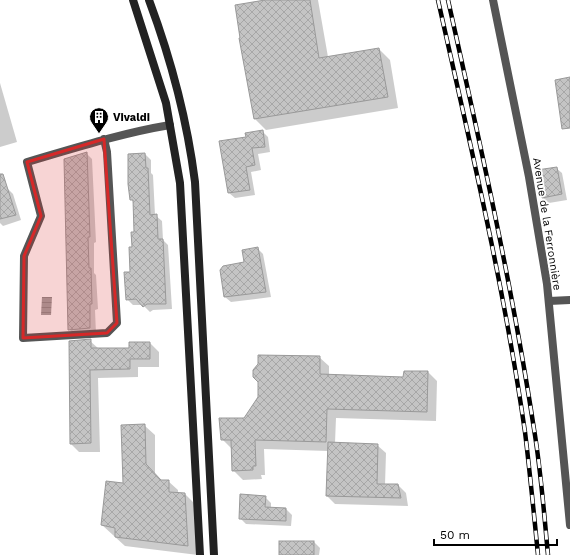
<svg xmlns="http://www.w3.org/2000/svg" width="570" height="555" viewBox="0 0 570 555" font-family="'Work Sans',sans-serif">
  <defs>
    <pattern id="water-rules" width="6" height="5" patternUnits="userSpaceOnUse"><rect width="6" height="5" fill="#a3a3a3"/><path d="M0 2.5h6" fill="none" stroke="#8b8b8b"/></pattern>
    <pattern id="building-cross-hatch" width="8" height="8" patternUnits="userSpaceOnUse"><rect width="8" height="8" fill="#c4c4c4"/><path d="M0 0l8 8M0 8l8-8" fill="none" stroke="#a7a7a7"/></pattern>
  </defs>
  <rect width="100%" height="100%" fill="#fff"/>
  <polygon fill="url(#water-rules)" points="42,297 52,297 51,315 41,315"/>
  <g fill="#0003">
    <polygon points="269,0 318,0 328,57 379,49 390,60 398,108 266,130 255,119 240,39"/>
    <polygon points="0,83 17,142 0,147"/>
    <polygon points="262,131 268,137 270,152 258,154 261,170 251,172 255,195 235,198 229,193 247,138"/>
    <polygon points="87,154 92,159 96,242 94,243 94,273 96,275 98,309 95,310 96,334 75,335 69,329"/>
    <polygon points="145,154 151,160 151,173 153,175 155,215 162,221 163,240 168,245 172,309 153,310 150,312 143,305 133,305 127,299 135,232 134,203 131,199"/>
    <polygon points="556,168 562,173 567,200 549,203 543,198"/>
    <polygon points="7,188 13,194 21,220 3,226 0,223 0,190"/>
    <polygon points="257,248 263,254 271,297 231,302 225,297"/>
    <polygon points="90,341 99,349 130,349 130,343 150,343 159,352 159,367 138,367 138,377 98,378 100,452 79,452 71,444"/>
    <polygon points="319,357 329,366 329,376 404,378 428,372 437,381 436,421 336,418 335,443 377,445 386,453 385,485 398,485 406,493 408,506 335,504 327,496 328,451 264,449 265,475 261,475 262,479 243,480 233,470 232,449 222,439"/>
    <polygon points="145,426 155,435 155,475 161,481 168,481 178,490 178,494 185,494 194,503 198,555 125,546 102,525 124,484"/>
    <polygon points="265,497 271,503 271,508 286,509 292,515 291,526 246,524 240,518"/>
    <polygon points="314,542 320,548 319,555 280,555"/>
  </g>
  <g fill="url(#building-cross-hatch)" stroke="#999">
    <polygon points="265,0 310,0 319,58 379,48 388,97 254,119 239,38 240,38 235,5"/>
    <polygon points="570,77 570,128 562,129 555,80"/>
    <polygon points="263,130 265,147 252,148 255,165 246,167 250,190 228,193 219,141 246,137 245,133"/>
    <polygon points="87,152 90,237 88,237 89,268 91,268 92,304 90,304 90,328 68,330 64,159"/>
    <polygon points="145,153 146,168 148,168 150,215 157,214 158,239 163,239 166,304 147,304 143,307 136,299 126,300 124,272 130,272 129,247 132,247 131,232 134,232 133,200 130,200 128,184 128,154"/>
    <polygon points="557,167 562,194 542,198 537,170"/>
    <polygon points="0,174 3,174 16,215 0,219"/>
    <polygon points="258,247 266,292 224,297 220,270 223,266 244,262 242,250"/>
    <polygon points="91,339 91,348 129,348 129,342 150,342 150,359 130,359 130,369 90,370 91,443 70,444 69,341"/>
    <polygon points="258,355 320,356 320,374 403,377 404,371 428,371 427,412 327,409 326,442 255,440 256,466 253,466 253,470 232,471 231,440 221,440 219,418 244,418 258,397 258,382 253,377 253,370 258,364"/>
    <polygon points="145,424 146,464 161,480 169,480 169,492 185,493 188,546 115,537 115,528 101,525 106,481 123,483 121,425"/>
    <polygon points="328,442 378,444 377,484 398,484 401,498 326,496"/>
    <polygon points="240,494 266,496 265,507 286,508 286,521 239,519"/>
    <rect x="279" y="541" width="35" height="14"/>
  </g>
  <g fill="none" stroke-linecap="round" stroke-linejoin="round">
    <g stroke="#555" stroke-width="8">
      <polyline points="493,0 529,177 547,284 570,525"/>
      <path d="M104 139 107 152 117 323 107 333 23 338 24 256 41 216 27 162C75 148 122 133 170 125"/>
      <polyline points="549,301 570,300"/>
    </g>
    <g stroke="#222" stroke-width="8">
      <polyline points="133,0 166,103 180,183 200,555"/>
      <path d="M149 0C171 59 187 119 195 182L214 555"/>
    </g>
    <g stroke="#000" stroke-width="4.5">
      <g id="rail">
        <path d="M438 0C470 143 504 286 525 432 530 473 534 514 538 555"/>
        <path d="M448 0C480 143 512 285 534 429 541 471 544 513 548 555"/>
      </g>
    </g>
    <use href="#rail" stroke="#fff" stroke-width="3" stroke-dasharray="9" stroke-linecap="butt"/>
  </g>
  <path fill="#d62828" fill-opacity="0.2" stroke="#d62828" stroke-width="3" stroke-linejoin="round" d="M104 139 117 323 107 333 23 338 24 256 41 216 27 162Z"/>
  <defs>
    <g id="building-pin" transform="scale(1)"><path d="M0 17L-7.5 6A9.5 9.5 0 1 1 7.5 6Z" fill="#000" stroke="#fff"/><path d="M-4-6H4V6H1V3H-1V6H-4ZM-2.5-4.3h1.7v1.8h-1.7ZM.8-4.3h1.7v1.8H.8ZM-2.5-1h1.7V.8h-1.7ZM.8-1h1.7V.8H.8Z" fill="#fff"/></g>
  </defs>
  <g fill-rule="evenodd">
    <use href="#building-pin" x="99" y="117"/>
  </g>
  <g text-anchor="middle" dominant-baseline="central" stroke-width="3.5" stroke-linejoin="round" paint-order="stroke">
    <g font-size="11" font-weight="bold" fill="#000" stroke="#fff" text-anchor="start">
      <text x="113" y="117">Vivaldi</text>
    </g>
    <g font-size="11" fill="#000" stroke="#fff">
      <text transform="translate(547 224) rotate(81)">Avenue de la Ferronnière</text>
    </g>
  </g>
  <path d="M434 539v6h123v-6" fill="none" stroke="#000000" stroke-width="2"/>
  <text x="440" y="539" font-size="12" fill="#000000" stroke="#ffffff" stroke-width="3" paint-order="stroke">50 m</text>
</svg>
